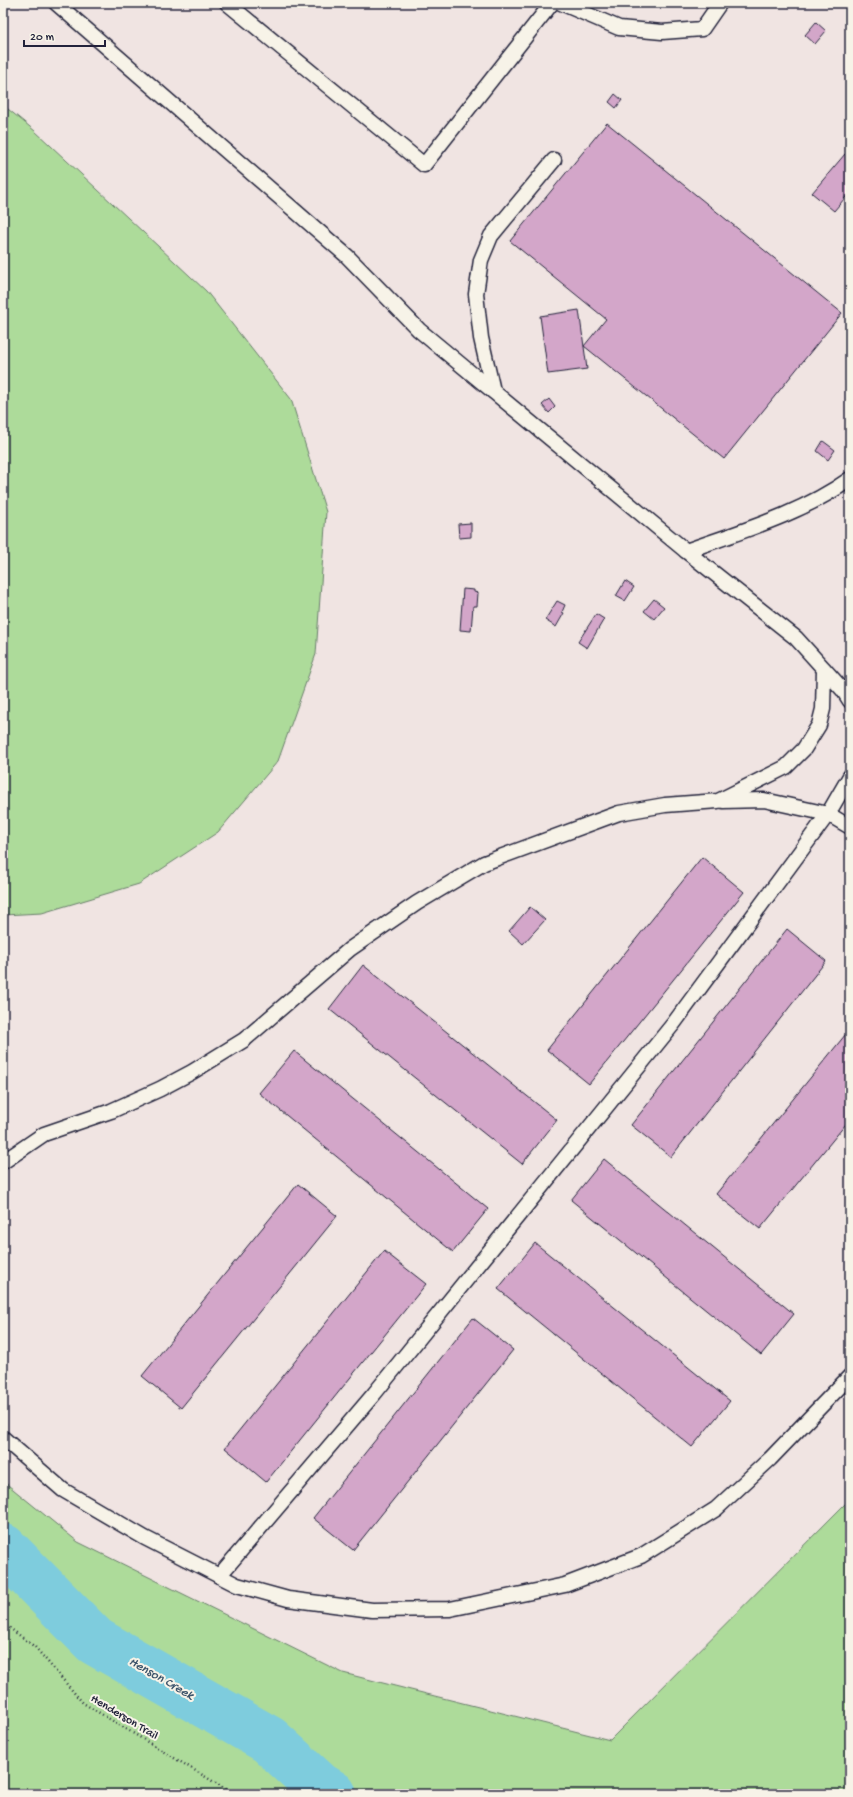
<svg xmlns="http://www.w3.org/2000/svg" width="853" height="1797" viewBox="0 0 853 1797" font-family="'Gochi Hand',sans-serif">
  <rect width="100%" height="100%" fill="#f0e4e2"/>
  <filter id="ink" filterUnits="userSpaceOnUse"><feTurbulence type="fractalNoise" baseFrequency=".025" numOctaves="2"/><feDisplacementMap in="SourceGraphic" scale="8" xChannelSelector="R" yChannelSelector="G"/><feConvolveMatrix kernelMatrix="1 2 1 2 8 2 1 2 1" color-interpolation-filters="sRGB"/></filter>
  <g filter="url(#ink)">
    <g fill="#addb9a" stroke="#687e6a">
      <polygon points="3,105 35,131 206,291 291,399 326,512 316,654 278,761 218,832 139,884 42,913 3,915"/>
      <polygon points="3,1481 78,1542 343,1673 610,1740 850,1499 850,1794 3,1794"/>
    </g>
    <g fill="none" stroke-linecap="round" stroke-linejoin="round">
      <polyline stroke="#7eccdd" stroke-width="49" points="3,1548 95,1641 269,1740 319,1786 332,1794"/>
    </g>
    <g fill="#d3a6c9" stroke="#22223b">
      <polygon points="816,22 826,31 815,44 805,35"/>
      <polygon points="615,94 622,100 616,108 609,102"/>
      <polygon points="607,123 842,313 724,459 584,346 606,319 510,241"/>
      <polygon points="845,154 850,158 850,192 834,211 812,193"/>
      <polygon points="579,310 587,369 548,374 540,316"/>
      <polygon points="549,399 555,407 549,413 542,405"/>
      <polygon points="823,441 835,450 828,460 817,451"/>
      <polygon points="471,523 471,537 459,538 458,524"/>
      <polygon points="625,581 634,587 625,601 616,596"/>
      <polygon points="463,589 474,590 474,592 478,593 477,606 473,606 471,631 460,630"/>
      <polygon points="654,599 664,607 654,619 644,611"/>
      <polygon points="557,601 565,605 562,612 564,613 556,627 545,620"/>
      <polygon points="596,614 604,619 587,648 578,642"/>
      <polygon points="702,857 744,892 589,1084 547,1050"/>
      <polygon points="530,907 545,920 523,944 509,931"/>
      <polygon points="787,929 826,961 671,1157 631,1125"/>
      <polygon points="363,965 557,1120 522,1164 329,1009"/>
      <polygon points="850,1029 850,1119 760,1229 716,1194"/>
      <polygon points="294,1051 488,1209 453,1252 259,1093"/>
      <polygon points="604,1159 794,1314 761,1355 571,1200"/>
      <polygon points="298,1184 337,1216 181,1408 142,1376"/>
      <polygon points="535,1243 730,1401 692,1447 498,1289"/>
      <polygon points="384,1251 426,1284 266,1482 225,1448"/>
      <polygon points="473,1318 513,1350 353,1550 313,1518"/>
    </g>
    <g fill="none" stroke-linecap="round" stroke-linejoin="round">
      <g stroke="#22223b" stroke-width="17">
        <g id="service">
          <polyline points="56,3 347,256 419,330 686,551 796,638 843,690 850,701"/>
          <polyline points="227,3 424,165 552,3"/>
          <polyline points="561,3 619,28 662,32 702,29 720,3"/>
          <polyline points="493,391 481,338 476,294 481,260 491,236 554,160"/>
          <path d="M686 551C742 531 801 514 850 479"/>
          <polyline points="723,801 764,800 828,814 850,827"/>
          <polyline points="3,1162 44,1134 111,1111 160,1089 192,1072 244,1040 350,949 417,903 484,863 619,813 665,805 718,801 786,767 804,749 819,725 823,709 824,669"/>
          <polyline points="3,1438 63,1490 145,1538 237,1585 288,1599 372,1610 450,1609 565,1585 641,1556 716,1509 770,1459 850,1376"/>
          <polyline points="219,1576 374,1394 674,1023 828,814 850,776"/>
        </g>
      </g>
      <polyline stroke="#22223b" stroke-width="2.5" stroke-dasharray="1 3" stroke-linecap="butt" points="3,1623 35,1647 83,1703 234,1794"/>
      <use href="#service" stroke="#f7f3e8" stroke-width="14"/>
    </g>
  </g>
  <g text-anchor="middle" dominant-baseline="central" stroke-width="4" stroke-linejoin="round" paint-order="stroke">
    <g font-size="12" fill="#22223b" stroke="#f7f3e8">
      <text transform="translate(124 1718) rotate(31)">Henderson Trail</text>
    </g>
    <g font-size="13" font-style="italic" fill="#3e556c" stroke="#f7f3e8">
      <text transform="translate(161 1679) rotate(30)">Henson Creek</text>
    </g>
  </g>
  <rect width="853" height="1797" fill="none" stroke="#f7f3e8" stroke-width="16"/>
  <rect x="8" y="8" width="837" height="1781" fill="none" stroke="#22223b" stroke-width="1.5" filter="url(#ink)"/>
  <path d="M24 40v6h81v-6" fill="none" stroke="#22223b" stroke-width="2"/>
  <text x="30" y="40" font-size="12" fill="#22223b" stroke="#f7f3e8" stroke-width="3" paint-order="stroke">20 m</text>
</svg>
